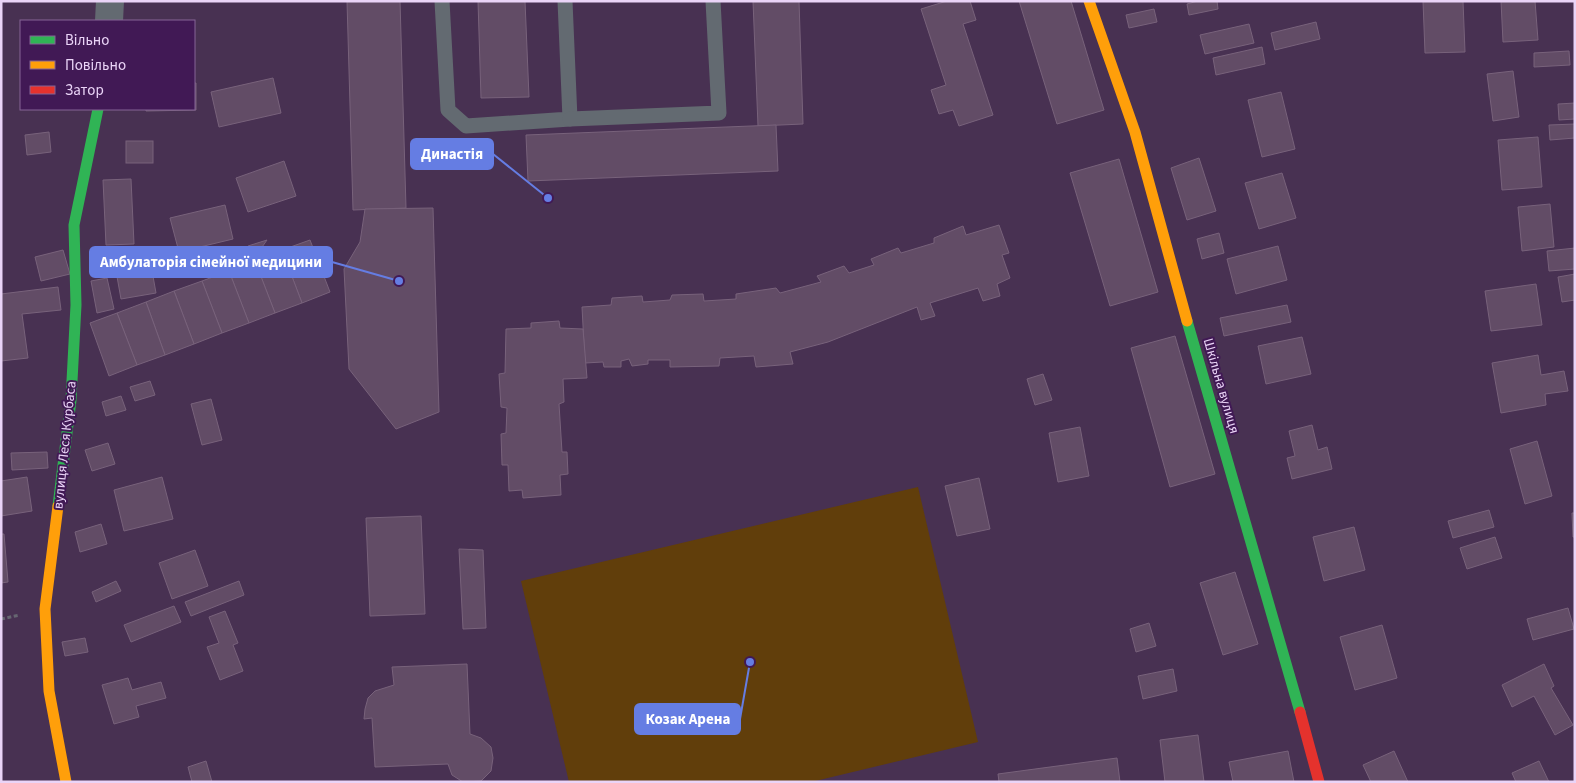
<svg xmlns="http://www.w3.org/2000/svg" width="1576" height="783" viewBox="0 0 1576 783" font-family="'Source Sans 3',sans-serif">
  <rect width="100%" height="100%" fill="#483152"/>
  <polygon fill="#613e0b" points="918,487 978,742 811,782 569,782 521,581"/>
  <g fill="#624c66" stroke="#78627b">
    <polygon points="347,1 400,1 406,208 353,210"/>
    <polygon points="478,1 525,1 529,97 481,98"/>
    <polygon points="753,1 799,1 803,124 758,126"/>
    <polygon points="947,1 970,1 976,20 963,24 993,115 959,126 953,110 939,114 931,90 946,85 921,9"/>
    <polygon points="1019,1 1071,1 1104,110 1057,124"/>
    <polygon points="1198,1 1217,1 1218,9 1189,15 1187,4"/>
    <polygon points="1423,1 1463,1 1465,52 1425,53"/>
    <polygon points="1501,1 1535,1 1538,40 1503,42"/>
    <polygon points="1154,9 1157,22 1129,28 1126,15"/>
    <polygon points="1316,22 1320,39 1275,50 1271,33"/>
    <polygon points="1249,24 1254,43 1205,54 1200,35"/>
    <polygon points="1262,47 1265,64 1216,75 1213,58"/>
    <polygon points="1569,51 1570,65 1534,67 1534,53"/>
    <polygon points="1513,71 1519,117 1493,121 1487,74"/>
    <polygon points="273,78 281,113 219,127 211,92"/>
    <polygon points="194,83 196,83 196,110 146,111 146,109 194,109"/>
    <polygon points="1281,92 1295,149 1262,157 1248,100"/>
    <polygon points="1575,103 1575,119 1559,120 1558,104"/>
    <polygon points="1575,124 1575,138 1550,140 1549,125"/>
    <polygon points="776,125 778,171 528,181 526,135"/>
    <polygon points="49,132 51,152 27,155 25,135"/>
    <polygon points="1538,137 1542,187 1502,190 1498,140"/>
    <rect x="126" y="141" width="27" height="22"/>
    <polygon points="1199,158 1216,211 1187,220 1171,168"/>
    <polygon points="1119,159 1158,292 1110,306 1070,173"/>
    <polygon points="284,161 296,196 248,212 236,178"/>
    <polygon points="1282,173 1296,218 1259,229 1245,183"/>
    <polygon points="131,179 134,244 106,245 103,180"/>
    <polygon points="1550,204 1554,247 1522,251 1518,207"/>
    <polygon points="225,205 233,239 179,252 170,218"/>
    <polygon points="433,208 439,412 396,429 349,369 344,269 360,242 365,209"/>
    <polygon points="999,225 1009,253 1002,255 1010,278 997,284 1000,296 983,301 978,288 930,303 935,316 921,320 917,307 828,342 790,352 793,364 756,367 754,356 720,358 719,366 670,367 670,360 648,360 648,364 632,366 629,359 621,361 621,367 604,367 603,362 585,363 582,307 611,305 612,298 642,296 643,302 670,300 672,295 703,294 704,301 736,299 736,294 776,288 780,293 821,282 817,276 844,266 849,273 874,265 871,259 898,248 901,253 934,243 934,238 963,226 966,235"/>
    <polygon points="1219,233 1224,253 1202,259 1197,239"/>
    <polygon points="267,240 253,260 248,246"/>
    <polygon points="310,240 330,292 302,303 282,250"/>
    <polygon points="1278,246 1287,280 1236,294 1227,259"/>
    <polygon points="1575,248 1575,269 1549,271 1547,251"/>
    <polygon points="63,250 70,274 41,281 35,257"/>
    <polygon points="282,250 302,303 275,313 255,261"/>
    <polygon points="255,261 275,313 249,323 229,271"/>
    <polygon points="151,265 156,293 121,299 116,271"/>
    <polygon points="229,271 249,323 222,333 202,281"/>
    <polygon points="1575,274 1575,300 1562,302 1558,277"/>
    <polygon points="107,278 114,309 97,313 91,281"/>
    <polygon points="202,281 222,333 194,344 174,291"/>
    <polygon points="1536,284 1542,325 1491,331 1485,291"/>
    <polygon points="58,287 61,310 22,314 28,358 1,361 1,294"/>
    <polygon points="174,291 194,344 165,355 146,302"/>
    <polygon points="146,302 165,355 137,365 117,313"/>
    <polygon points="1287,305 1291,322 1224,336 1220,318"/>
    <polygon points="117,313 137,365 109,376 90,323"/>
    <polygon points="559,321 560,328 583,329 587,378 563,379 564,402 559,404 562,452 567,452 568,474 560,475 561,495 523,498 522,490 509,491 508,465 502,465 501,434 506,433 507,408 501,407 499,374 505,373 506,329 531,328 531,323"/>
    <polygon points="1175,336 1215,474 1170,487 1131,348"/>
    <polygon points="1302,337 1311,374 1266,384 1258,346"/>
    <polygon points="1538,355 1541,375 1564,371 1568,391 1545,394 1546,405 1501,413 1492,363"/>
    <polygon points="1043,374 1052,400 1035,405 1027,379"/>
    <polygon points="150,381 155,395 135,401 130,387"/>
    <polygon points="121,396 126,410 106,416 102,402"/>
    <polygon points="211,399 222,440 202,445 191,404"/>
    <polygon points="1312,425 1318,450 1327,447 1332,469 1292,479 1287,458 1295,456 1289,431"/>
    <polygon points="1080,427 1089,476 1058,482 1049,433"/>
    <polygon points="1537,441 1552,496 1525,504 1510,449"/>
    <polygon points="108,443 115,464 92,471 85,450"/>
    <polygon points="47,452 48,468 12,470 11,453"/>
    <polygon points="27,477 32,511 1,516 1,481"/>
    <polygon points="162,477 173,519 124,531 114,490"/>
    <polygon points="979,478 990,529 957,536 945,486"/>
    <polygon points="1489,510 1494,527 1453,538 1448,521"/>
    <polygon points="1572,513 1575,513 1575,537 1573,537"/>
    <polygon points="421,516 425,614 370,616 366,518"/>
    <polygon points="101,524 107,544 80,552 75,532"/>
    <polygon points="1354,527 1365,570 1324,581 1313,537"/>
    <polygon points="1,534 4,534 8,582 1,583"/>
    <polygon points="1495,537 1502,558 1467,569 1460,548"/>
    <polygon points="459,549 483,550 486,628 463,629"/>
    <polygon points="195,550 208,586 172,599 159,563"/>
    <polygon points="1235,572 1258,644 1223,655 1200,583"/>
    <polygon points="116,581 121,591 96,602 92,592"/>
    <polygon points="239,581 244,595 191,616 185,602"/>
    <polygon points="174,606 181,622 131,642 124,625"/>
    <polygon points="1568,608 1574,629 1533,640 1527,619"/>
    <polygon points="225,611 238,643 233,645 243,671 220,680 207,647 219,643 209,617"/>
    <polygon points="1149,623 1156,646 1136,652 1130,629"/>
    <polygon points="1382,625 1397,678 1355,690 1340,637"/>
    <polygon points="85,638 88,652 65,656 62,642"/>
    <polygon points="467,664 470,734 481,738 491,747 493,758 491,771 481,781 463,782 452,775 448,764 375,767 372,718 364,719 365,709 368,698 375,691 394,685 392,667"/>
    <polygon points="1544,664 1554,686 1551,688 1573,725 1555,735 1534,696 1512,707 1502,685"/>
    <polygon points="1173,669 1177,691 1143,699 1138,676"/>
    <polygon points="128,678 132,690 161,682 166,698 136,706 139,717 114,724 102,685"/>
    <polygon points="1198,735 1204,782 1165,782 1160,740"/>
    <polygon points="1288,751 1294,782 1233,782 1229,762"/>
    <polygon points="1394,751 1408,782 1371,782 1363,765"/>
    <polygon points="1117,758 1120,782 999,782 998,774"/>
    <polygon points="206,761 212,782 192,782 188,767"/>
    <polygon points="1539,761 1549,782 1516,782 1512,773"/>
  </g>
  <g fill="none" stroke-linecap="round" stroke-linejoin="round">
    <polyline stroke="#666671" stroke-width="3" stroke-dasharray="4 2.5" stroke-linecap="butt" points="1,619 20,615"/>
    <g stroke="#636a71" stroke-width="15">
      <polyline points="442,1 448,110 466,126 570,119 565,1"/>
      <polyline points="570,119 719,113 713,1"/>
    </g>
    <polyline stroke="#636a71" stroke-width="28" points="109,21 110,1"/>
    <g stroke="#30b455" stroke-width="11">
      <polyline points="1187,321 1300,712"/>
      <polyline points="58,506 71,400 76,305 74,225 98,109"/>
    </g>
    <g stroke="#ff9f0a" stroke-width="11">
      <polyline points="1089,1 1135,132 1187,321"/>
      <polyline points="58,506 45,609 49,691 66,782"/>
    </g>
    <polyline stroke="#e5322d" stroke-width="11" points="1300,712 1319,782"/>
  </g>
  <g text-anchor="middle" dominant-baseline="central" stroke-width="4" stroke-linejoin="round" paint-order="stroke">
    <g font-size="14" fill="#ead4f7" stroke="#411955">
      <text transform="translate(1221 386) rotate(74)">Шкільна вулиця</text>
      <text transform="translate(65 445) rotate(-84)">вулиця Леся Курбаса</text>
    </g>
  </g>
  <path fill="none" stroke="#657de3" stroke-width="2" d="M548 198L493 154M399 281L332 262M750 662L740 719"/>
  <g fill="#657de3" stroke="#411955" stroke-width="2">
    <circle cx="548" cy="198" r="5"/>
    <circle cx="399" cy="281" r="5"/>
    <circle cx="750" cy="662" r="5"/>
  </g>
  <g fill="#657de3" stroke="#657de3" stroke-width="2">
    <rect x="411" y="139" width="82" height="30" rx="5"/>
    <rect x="90" y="247" width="242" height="30" rx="5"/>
    <rect x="635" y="704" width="105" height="30" rx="5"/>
  </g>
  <g font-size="15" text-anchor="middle" font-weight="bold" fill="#fff">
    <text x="452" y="159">Династiя</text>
    <text x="211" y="267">Амбулаторія сімейної медицини</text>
    <text x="688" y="724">Козак Арена</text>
  </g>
  <rect width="1576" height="783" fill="none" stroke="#ead4f7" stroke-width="5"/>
  <rect x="20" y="20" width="175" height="90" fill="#411955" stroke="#856496"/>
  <rect x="30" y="36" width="25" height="8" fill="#30b455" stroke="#856496"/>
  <text x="65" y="45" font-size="15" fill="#ead4f7">Вільно</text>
  <rect x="30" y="61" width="25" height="8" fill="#ff9f0a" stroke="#856496"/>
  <text x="65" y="70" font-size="15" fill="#ead4f7">Повільно</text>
  <rect x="30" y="86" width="25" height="8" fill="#e5322d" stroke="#856496"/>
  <text x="65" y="95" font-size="15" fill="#ead4f7">Затор</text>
</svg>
